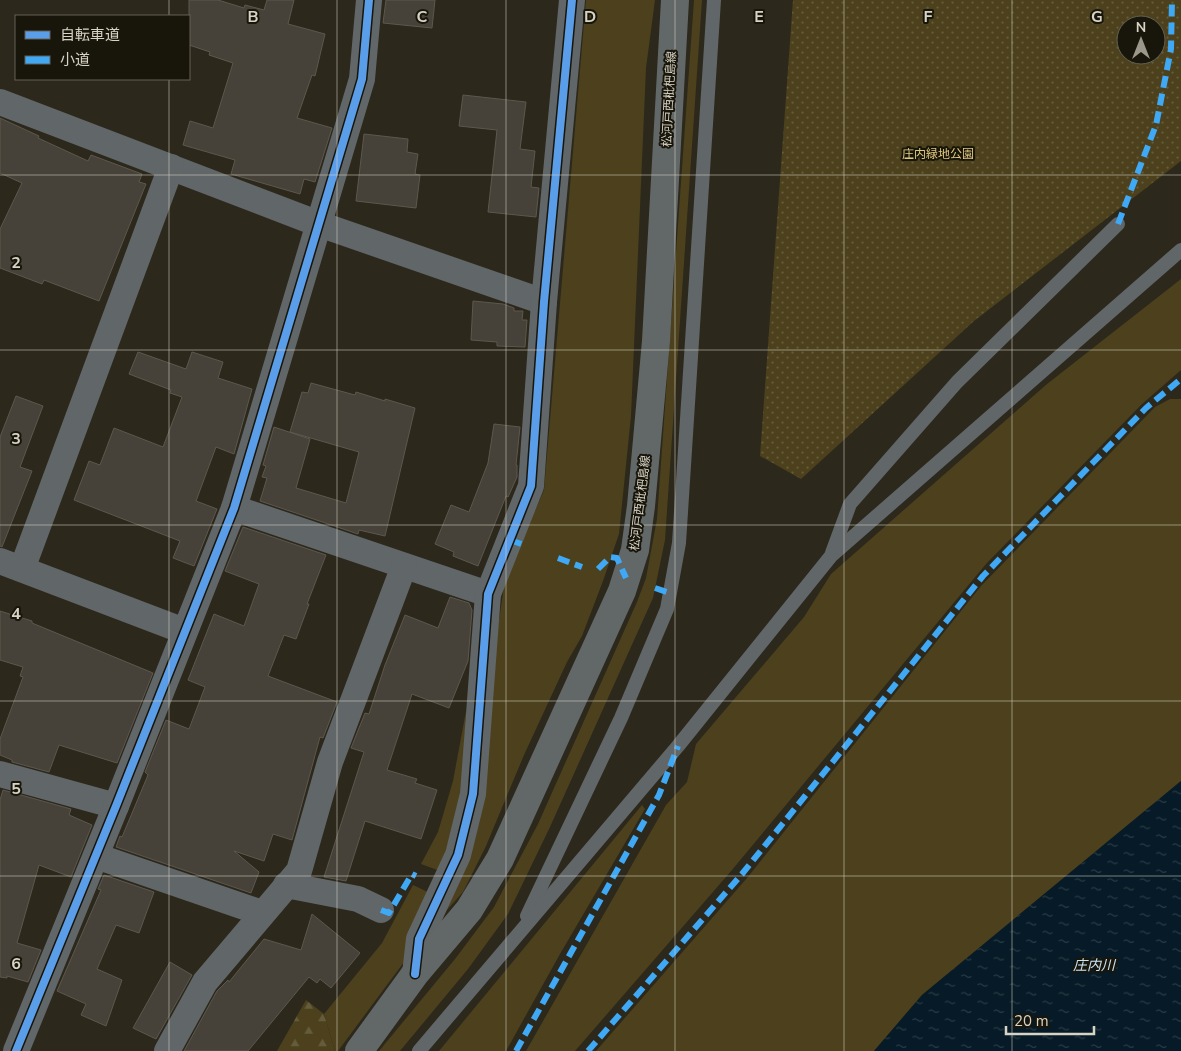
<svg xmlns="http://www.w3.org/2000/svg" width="1181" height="1051" viewBox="0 0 1181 1051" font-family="'Nunito Sans','Noto Sans JP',sans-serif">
  <defs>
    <pattern id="forest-firs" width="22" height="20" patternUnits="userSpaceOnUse" patternTransform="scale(1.25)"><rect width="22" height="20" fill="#4c411c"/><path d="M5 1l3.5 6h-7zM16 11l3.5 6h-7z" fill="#655c3c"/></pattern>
    <pattern id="park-dots" width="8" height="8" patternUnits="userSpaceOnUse" patternTransform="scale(1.25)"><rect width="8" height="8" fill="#4c411c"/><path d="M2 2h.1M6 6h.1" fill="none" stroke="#655c3c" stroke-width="1.8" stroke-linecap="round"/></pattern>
    <pattern id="water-ripples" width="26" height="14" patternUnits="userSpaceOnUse" patternTransform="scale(1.25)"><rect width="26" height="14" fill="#061b27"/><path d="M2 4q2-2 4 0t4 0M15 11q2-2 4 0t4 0" fill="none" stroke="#2a3b45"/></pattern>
  </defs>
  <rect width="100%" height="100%" fill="#2c281c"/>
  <g fill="#4c411c">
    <polygon points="586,0 655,0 646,68 631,416 619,534 603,581 582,636 567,662 524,755 486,846 463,892 439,919 495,647 505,580 544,490"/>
    <polygon points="694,0 702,0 665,540 653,598 550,827 508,914 468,969 400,1051 379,1051 455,959 494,907 538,824 637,602 646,578 657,519"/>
    <polygon points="1181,279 1181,370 1141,405 986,564 732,870 575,1051 526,1051 666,805 687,782 696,744 804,617 831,574 1047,384"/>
    <polygon points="1170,399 1181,399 1181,781 922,995 874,1051 596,1051 747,878 981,586 1155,407"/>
    <polygon points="466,711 462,796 440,871 421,864 438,832 453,781"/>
    <polygon points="642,805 645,809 560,954 506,1051 439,1051"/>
    <polygon points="413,885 432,894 404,962 338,1051 335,1051 324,1014 382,943"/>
  </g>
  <polygon fill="url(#forest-firs)" points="306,1000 324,1014 335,1051 277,1051"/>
  <path fill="url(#park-dots)" fill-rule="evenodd" d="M793 0H1181V161L974 321 801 479 760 456ZM1126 25H1156V55H1126Z"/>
  <polygon fill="url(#water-ripples)" points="1181,781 1181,1051 874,1051 922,995"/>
  <g fill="#464239" stroke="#5c584e">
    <polygon points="189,0 218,0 244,8 245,5 264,10 267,0 294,0 288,24 325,34 315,76 312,75 297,118 332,128 315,182 304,179 300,194 231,174 235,160 183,145 190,121 213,128 233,63 209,55 210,52 189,45"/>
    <polygon points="386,0 435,0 432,28 383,23"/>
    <polygon points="463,95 526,102 520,149 535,151 531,187 539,188 536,217 488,212 497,130 459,126"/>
    <polygon points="0,118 39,136 38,138 88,161 91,155 142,174 139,182 146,184 99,301 44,280 42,284 0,268 0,229 22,183 0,173"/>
    <polygon points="364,134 408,139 407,152 418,154 415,174 420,175 416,208 356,201"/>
    <polygon points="473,301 503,304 514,308 514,311 523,311 522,320 527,320 525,347 497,346 497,342 471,340"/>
    <polygon points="138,352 186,369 192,352 223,362 218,378 252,389 234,454 216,447 196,501 217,509 194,566 173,558 180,541 74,500 89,461 100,465 114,428 163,447 182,397 170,393 171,390 129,374"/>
    <polygon points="311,383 355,395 356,392 385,401 385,399 415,408 385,536 359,530 358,534 260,501 267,478 262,477 266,466 263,465 274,427 310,439 296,488 346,503 359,452 290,432 302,392 308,393"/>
    <polygon points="16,396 43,406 20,467 32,471 2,547 0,546 0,437"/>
    <polygon points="494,424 520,427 516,465 517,465 517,477 508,497 506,496 478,566 453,556 454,552 435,544 451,505 469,512 488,463"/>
    <polygon points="243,527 326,555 307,604 309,604 296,639 284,635 268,676 337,702 323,738 320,737 292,840 273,834 264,861 234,851 259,872 251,893 116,847 120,836 122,837 148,775 145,772 166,720 189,729 205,687 188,680 214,614 244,626 259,584 225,571"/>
    <polygon points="450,597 469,603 472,610 468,661 449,708 412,694 387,770 417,779 415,783 437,790 421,839 365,821 346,881 324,877 364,752 351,748 365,713 369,714 385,665 405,615 438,628"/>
    <polygon points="0,611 32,621 32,623 153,673 117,763 59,745 49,772 12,762 12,760 0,755 0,739 23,677 20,676 23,667 0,660"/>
    <polygon points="3,790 71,809 69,815 92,825 71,877 39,865 17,943 41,950 28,982 7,976 7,978 0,977 0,800"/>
    <polygon points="104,875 154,892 139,933 116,925 97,969 122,980 106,1026 81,1015 86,1004 57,991 101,890 98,889"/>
    <polygon points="312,914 360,953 331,988 320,979 317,983 309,977 248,1051 184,1051 217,991 228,980 229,982 264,939 301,950"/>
    <polygon points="170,962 192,975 156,1039 133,1028"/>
  </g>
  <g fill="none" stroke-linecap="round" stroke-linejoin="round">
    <g stroke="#616668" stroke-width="14">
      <polyline points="832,553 850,504 957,382 1118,224"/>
      <polyline points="527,916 621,718 667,609 679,543 714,0"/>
      <polyline points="419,1051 678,746 831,556 1181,250"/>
    </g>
    <g stroke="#616668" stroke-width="26">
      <polyline points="0,102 319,224 544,302"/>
      <polyline points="234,508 488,594"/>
      <polyline points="0,561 184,631"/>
      <polyline points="22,569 171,167"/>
      <polyline points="0,774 116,806"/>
      <polyline points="96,856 262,913"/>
      <polyline points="286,885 358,899 381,910"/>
      <polyline points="415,974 419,939 458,855 473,794 488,594 531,486 544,302 572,0"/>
      <polyline points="16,1051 116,806 234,508 362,79 369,0"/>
      <polyline points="167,1051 205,982 299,871 330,762 404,566"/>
    </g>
    <polyline stroke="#626868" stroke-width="28" points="359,1051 415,974 469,910 500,859 622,591 635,550 641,506 656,341 675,0"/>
    <g stroke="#3fa9f5" stroke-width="6" stroke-dasharray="12 6" stroke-linecap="butt">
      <polyline points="1118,224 1156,125 1171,49 1172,0"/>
      <polyline points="510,540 524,545"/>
      <polyline points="558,558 582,567"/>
      <polyline points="598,569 610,557 617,558 626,578"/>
      <polyline points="655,588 670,593"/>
      <polyline points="381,910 389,913 412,874 416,876"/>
      <polyline points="516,1051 659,795 678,746"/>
      <polyline points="588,1051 742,874 983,576 1146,408 1181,379"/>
    </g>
    <g stroke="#18150b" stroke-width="11">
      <g id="cycleway">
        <polyline points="415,974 419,939 458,855 473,794 488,594 531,486 544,302 572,0"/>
        <polyline points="16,1051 116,806 234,508 362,79 369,0"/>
      </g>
    </g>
    <use href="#cycleway" stroke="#5a9eea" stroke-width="8"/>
  </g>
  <path fill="none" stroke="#d7d3c5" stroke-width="1" stroke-opacity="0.55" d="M169 0V16M337 0V1051M506 0V1051M675 0V1051M844 0V1051M1012 0V1051M169 79V1051M0 175H1181M0 350H1181M0 525H1181M0 701H1181M0 876H1181"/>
  <g text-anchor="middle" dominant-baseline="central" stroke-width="4" stroke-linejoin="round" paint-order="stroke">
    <g font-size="12" fill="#d7d3c5" stroke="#18150b">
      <text transform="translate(669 99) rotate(-87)">松河戸西枇杷島線</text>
      <text transform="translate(640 503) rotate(-83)">松河戸西枇杷島線</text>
    </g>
    <g font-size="12" fill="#dfc97d" stroke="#18150b">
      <text x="938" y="154">庄内緑地公園</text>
    </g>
    <g font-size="14" font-style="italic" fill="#c8e4f7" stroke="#18150b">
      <text x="1094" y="965">庄内川</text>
    </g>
  </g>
  <g font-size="16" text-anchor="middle" font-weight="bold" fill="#d7d3c5" stroke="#18150b" stroke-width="4" stroke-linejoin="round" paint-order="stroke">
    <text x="253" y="22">B</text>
    <text x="422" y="22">C</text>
    <text x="590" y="22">D</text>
    <text x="759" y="22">E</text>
    <text x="928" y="22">F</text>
    <text x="1097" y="22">G</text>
    <text x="16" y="268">2</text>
    <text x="16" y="444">3</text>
    <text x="16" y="619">4</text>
    <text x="16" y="794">5</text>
    <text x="16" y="969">6</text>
  </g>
  <rect x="15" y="15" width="175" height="65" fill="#18150b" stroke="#646155"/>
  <rect x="25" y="31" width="25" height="8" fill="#5a9eea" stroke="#646155"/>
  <text x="60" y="40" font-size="15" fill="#d7d3c5">自転車道</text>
  <rect x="25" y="56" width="25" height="8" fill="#3fa9f5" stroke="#646155"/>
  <text x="60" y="65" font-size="15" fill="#d7d3c5">小道</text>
  <g transform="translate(1141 40)"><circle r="24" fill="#18150b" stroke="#646155"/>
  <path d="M0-4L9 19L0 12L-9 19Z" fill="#9b978a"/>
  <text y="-8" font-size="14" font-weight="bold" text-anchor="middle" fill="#d7d3c5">N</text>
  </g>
  <path d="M1006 1026v8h88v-8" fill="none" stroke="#d7d3c5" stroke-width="2.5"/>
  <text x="1014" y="1026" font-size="15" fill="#d7d3c5" stroke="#18150b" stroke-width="4" paint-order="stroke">20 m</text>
</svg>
